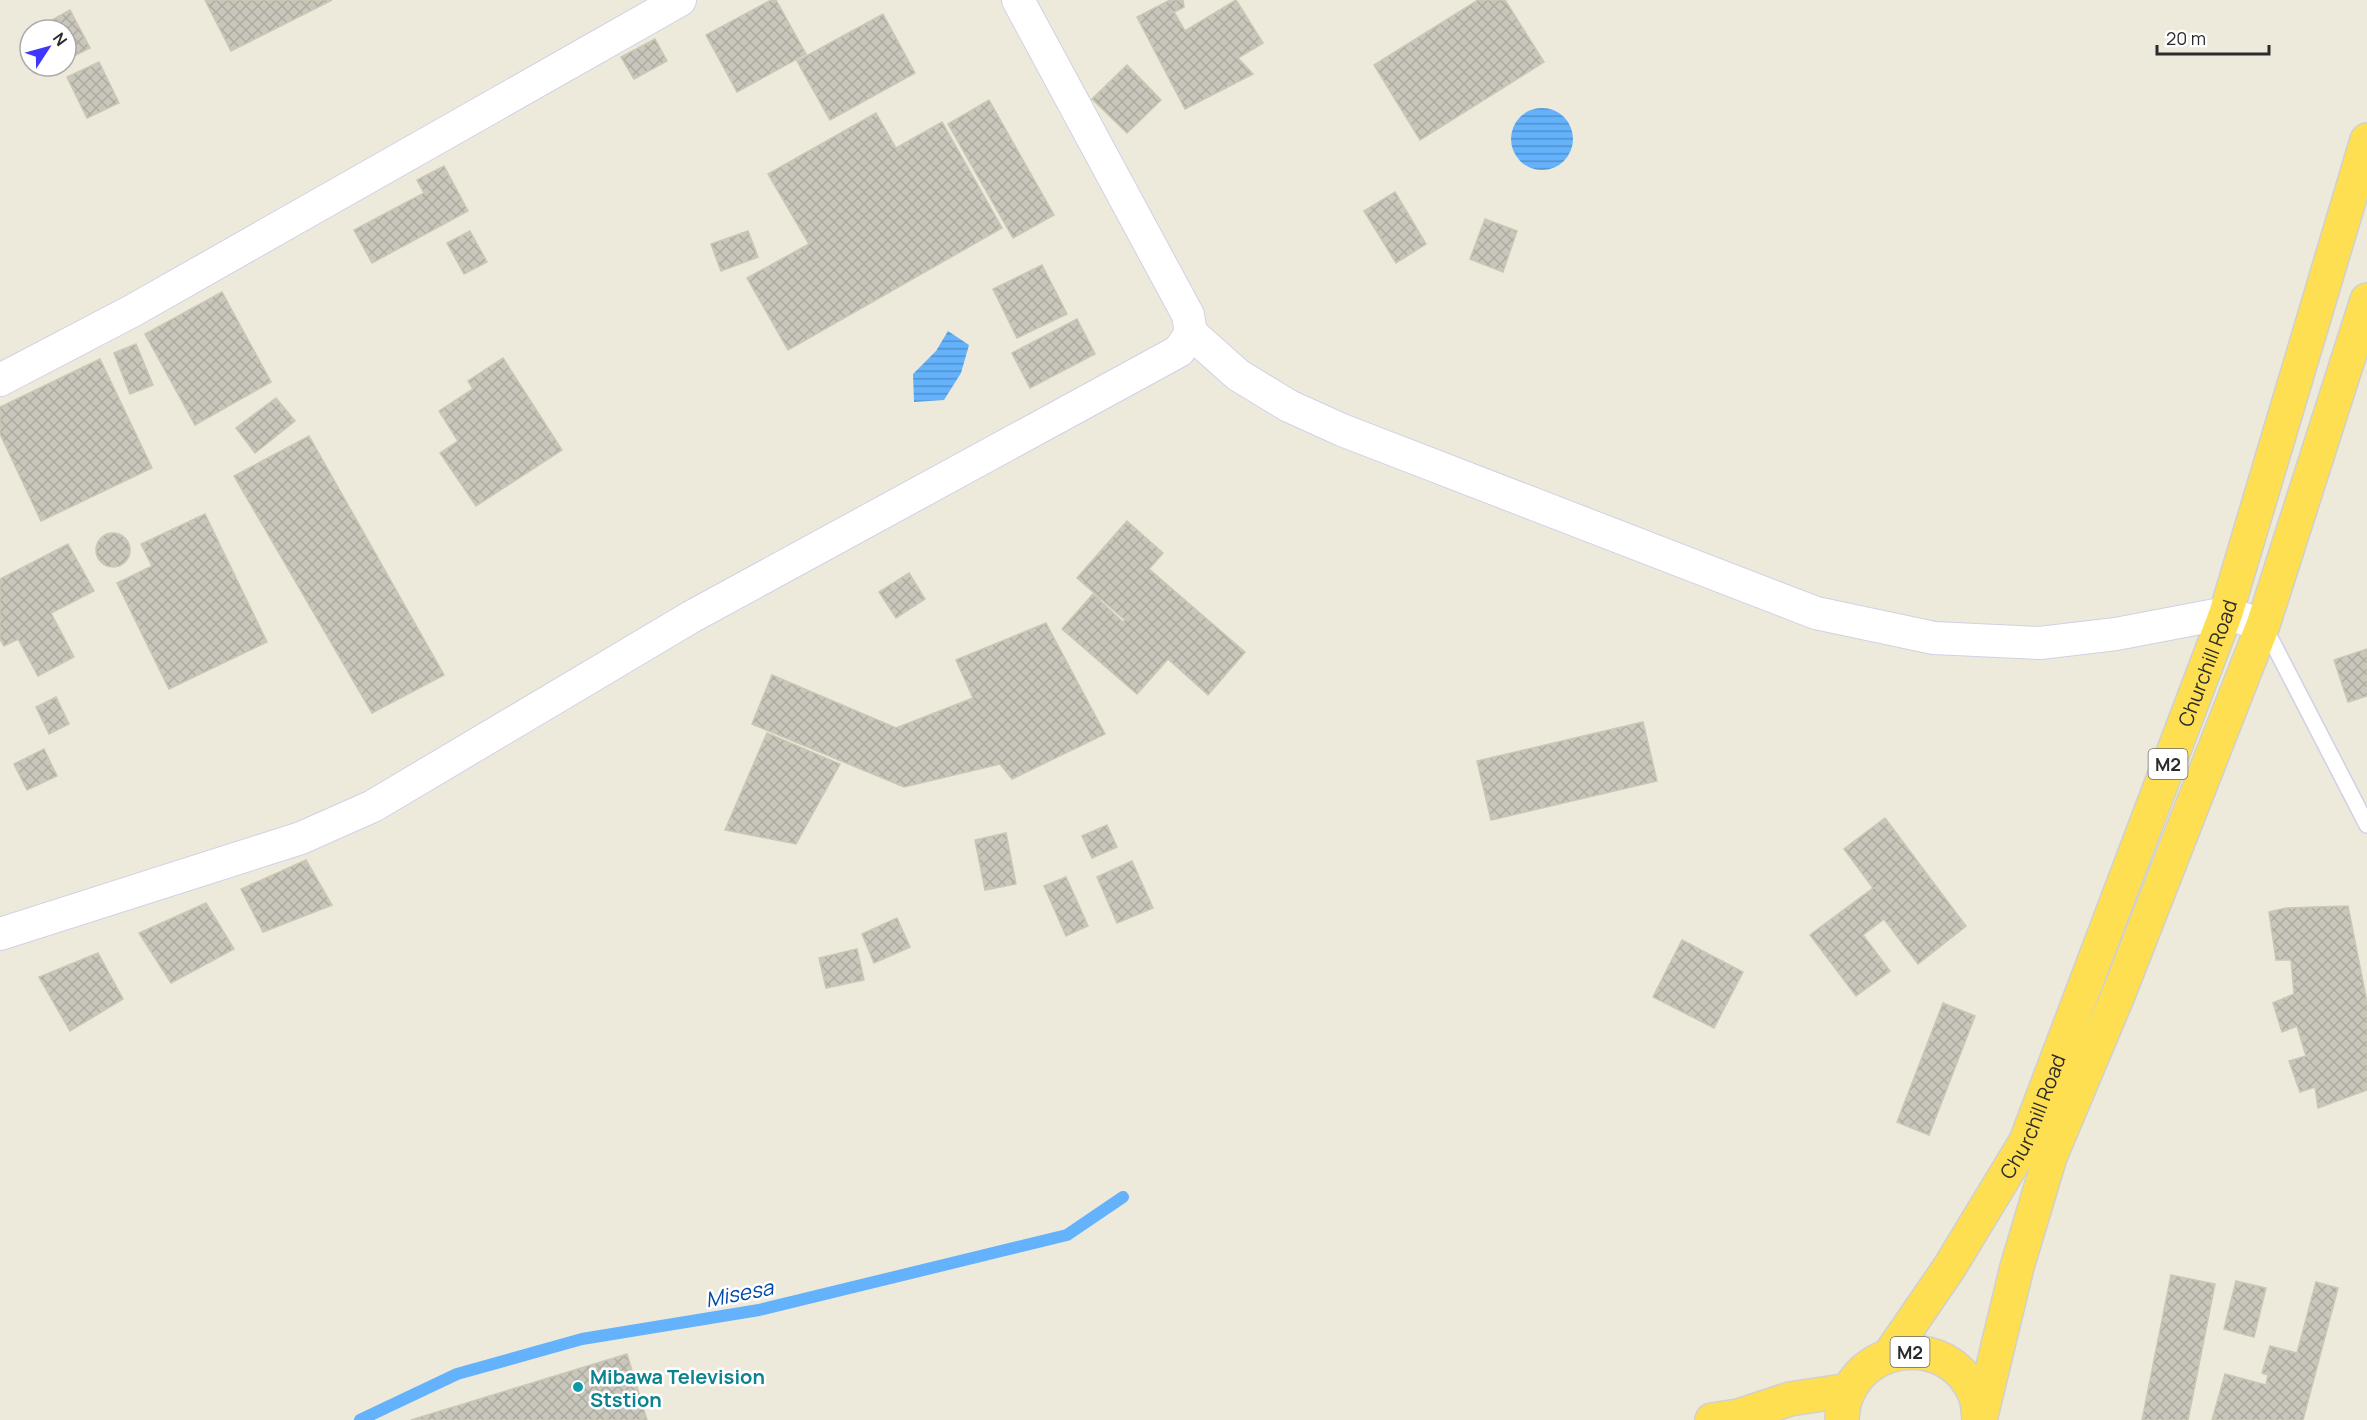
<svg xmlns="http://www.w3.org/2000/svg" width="2367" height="1420" viewBox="0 0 2367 1420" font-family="Manrope,sans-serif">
  <defs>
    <pattern id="water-rules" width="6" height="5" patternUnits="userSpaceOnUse" patternTransform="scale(1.5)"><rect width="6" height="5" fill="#63b2fb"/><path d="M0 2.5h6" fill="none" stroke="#5291cb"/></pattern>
    <pattern id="building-cross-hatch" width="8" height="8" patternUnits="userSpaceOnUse" patternTransform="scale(1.5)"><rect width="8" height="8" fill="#c9c6bb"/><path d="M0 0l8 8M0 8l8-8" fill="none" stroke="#adaaa1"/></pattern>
  </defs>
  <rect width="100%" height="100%" fill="#eeeadb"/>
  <g fill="url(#water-rules)">
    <circle cx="1542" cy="139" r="31"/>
    <polygon points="948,331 969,345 961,373 944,400 914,402 913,374 936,351"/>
  </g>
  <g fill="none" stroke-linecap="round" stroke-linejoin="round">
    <polyline stroke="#63b2fb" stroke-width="12" points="360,1420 457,1374 582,1339 759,1310 1067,1235 1123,1197"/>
  </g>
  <g fill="url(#building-cross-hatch)" stroke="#cac7b4" stroke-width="1.5">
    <polygon points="205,0 332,0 231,51"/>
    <polygon points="771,0 776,0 806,54 737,92 706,35"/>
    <polygon points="1170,0 1183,0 1184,7 1174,12 1185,31 1236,0 1263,43 1238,58 1253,74 1185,109 1137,17"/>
    <polygon points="1478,0 1505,0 1544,62 1420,140 1374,65"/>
    <polygon points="70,10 90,48 66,60 66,30 43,30 41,26"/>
    <polygon points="883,14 915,73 830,120 797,61"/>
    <polygon points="655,39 667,61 634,79 621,57"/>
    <polygon points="99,62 119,103 87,118 67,77"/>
    <polygon points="1127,65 1161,100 1127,133 1092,99"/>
    <polygon points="989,100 1054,215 1013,238 948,124"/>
    <polygon points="876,113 896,148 942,122 1002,228 788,350 747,278 809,244 768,174"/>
    <polygon points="444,166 468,211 372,263 354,230 424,193 417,180"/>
    <polygon points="1395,192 1426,244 1396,263 1364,211"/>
    <polygon points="1485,219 1517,231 1503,272 1470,259"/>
    <polygon points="470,231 487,262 464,274 447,243"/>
    <polygon points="748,231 758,257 721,271 711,244"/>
    <polygon points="1042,265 1067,314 1017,338 993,289"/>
    <polygon points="222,292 271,382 195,425 145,334"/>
    <polygon points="1077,319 1095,354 1030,388 1012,353"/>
    <polygon points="136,344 153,385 130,394 114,353"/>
    <polygon points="503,358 562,450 476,506 440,453 458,441 439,411 473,389 468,381"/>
    <polygon points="100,359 152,468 41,521 0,434 0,407"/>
    <polygon points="276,398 295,421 255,453 236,428"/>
    <polygon points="309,436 444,675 372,713 234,476"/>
    <polygon points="205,514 267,642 169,689 117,583 152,566 141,544"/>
    <polygon points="1127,521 1163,553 1149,569 1245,652 1208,695 1168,659 1137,694 1062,629 1093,594 1123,622 1125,620 1077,578"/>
    <circle cx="113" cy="550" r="17"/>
    <polygon points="68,544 94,591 51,613 74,657 38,676 18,639 4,646 0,639 0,579"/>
    <polygon points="909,573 925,599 896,618 879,592"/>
    <polygon points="1046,623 1105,734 1012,779 1000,764 904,787 752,724 772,675 896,728 973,698 956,660"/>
    <polygon points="2367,649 2367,696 2348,702 2334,660"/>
    <polygon points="56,697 69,724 49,734 36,707"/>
    <polygon points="1643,722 1657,781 1491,820 1477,761"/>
    <polygon points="767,733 840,764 796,844 725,830"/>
    <polygon points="44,749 57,776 27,790 14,764"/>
    <polygon points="1885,818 1966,926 1918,964 1884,919 1863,935 1890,971 1856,996 1810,935 1873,888 1844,849"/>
    <polygon points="1107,825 1117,847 1092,858 1082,836"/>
    <polygon points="1006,833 1016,884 985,890 975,840"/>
    <polygon points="306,860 332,905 263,932 241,889"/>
    <polygon points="1132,861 1153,908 1117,923 1097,877"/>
    <polygon points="1066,877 1088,926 1066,936 1044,886"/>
    <polygon points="206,903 234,949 171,983 139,933"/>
    <polygon points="2348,906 2367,1002 2367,1090 2318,1108 2315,1087 2300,1092 2289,1061 2306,1056 2297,1026 2282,1032 2273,1003 2294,994 2291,960 2276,960 2269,912 2286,908"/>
    <polygon points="897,918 910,947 874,963 862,934"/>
    <polygon points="1682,940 1743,972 1714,1028 1653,997"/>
    <polygon points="857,949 864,980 826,988 819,958"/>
    <polygon points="98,953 123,999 70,1031 39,977"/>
    <polygon points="1943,1003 1975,1016 1929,1135 1897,1122"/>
    <polygon points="2171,1275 2215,1284 2188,1420 2142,1420"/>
    <polygon points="2236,1281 2266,1288 2254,1337 2224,1329"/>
    <polygon points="2316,1282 2338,1288 2303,1420 2212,1420 2225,1374 2266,1385 2268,1375 2262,1373 2270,1346 2297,1353"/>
    <polygon points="627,1354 647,1420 411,1420"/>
  </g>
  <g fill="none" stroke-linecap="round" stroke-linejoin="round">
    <g stroke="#d1d0e5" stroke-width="18">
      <polyline id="service" points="2265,628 2367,825"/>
    </g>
    <g stroke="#d1d0e5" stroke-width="34">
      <g id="minor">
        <polyline points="1018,0 1188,315 1191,333 1238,375 1289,406 1342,430 1816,613 1934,638 2040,643 2116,634 2226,613 2263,625"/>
        <polyline points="0,380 132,311 680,0"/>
        <polyline points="0,934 301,838 373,806 691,617 1179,351 1191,333"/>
      </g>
    </g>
    <g stroke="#d0d0d0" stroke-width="36">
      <g id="trunk">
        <path id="s1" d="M1890 1354 1949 1268 2026 1141 2226 613 2367 140"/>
        <polyline points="1712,1420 1738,1416 1790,1399 1849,1390"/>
        <path d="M1842 1420C1844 1344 1949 1326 1976 1397 1978 1404 1978 1413 1979 1420"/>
        <polyline points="1980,1420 2017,1267 2050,1157 2119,993 2263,625 2367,300"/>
      </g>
    </g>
    <use href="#service" stroke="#fff" stroke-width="15"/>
    <use href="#minor" stroke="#fff" stroke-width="32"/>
    <use href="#trunk" stroke="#ffdf52" stroke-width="33"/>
  </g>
  <circle fill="#0f9aa8" stroke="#fff" stroke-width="2" cx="578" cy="1387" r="6"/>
  <g text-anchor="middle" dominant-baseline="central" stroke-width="5" stroke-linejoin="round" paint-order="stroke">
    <g fill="#fff" stroke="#6b6b6b" stroke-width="1.5">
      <rect x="2148.5" y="749" width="39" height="30" rx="4.5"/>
      <rect x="1890.5" y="1337" width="39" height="30" rx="4.5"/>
    </g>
    <g font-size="18" font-weight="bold" fill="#2b2b2b">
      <text x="2168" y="764">M2</text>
      <text x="1910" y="1352">M2</text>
    </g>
    <g font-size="20" fill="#2b2b2b" stroke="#fff">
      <text stroke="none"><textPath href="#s1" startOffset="764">Churchill Road</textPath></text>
      <text stroke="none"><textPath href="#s1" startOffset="278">Churchill Road</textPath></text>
    </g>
    <g font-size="20" font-weight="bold" fill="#0d838f" stroke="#fff" text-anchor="start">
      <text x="590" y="1376">Mibawa Television<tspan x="590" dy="23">Ststion</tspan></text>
    </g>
    <g font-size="21" font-style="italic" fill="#004ba9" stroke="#fff">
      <text transform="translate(739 1293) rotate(-11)">Misesa</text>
    </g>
  </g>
  <g transform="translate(48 48) rotate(54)"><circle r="28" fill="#ffffff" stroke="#aaaaaa" stroke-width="1.5"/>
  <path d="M0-4.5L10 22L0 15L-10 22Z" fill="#3d37ff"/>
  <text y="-9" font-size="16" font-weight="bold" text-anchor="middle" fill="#2b2b2b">N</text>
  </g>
  <path d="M2157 45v9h112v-9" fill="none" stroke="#2b2b2b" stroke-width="3"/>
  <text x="2166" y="45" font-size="18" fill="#2b2b2b" stroke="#ffffff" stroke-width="4.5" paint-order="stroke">20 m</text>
</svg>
